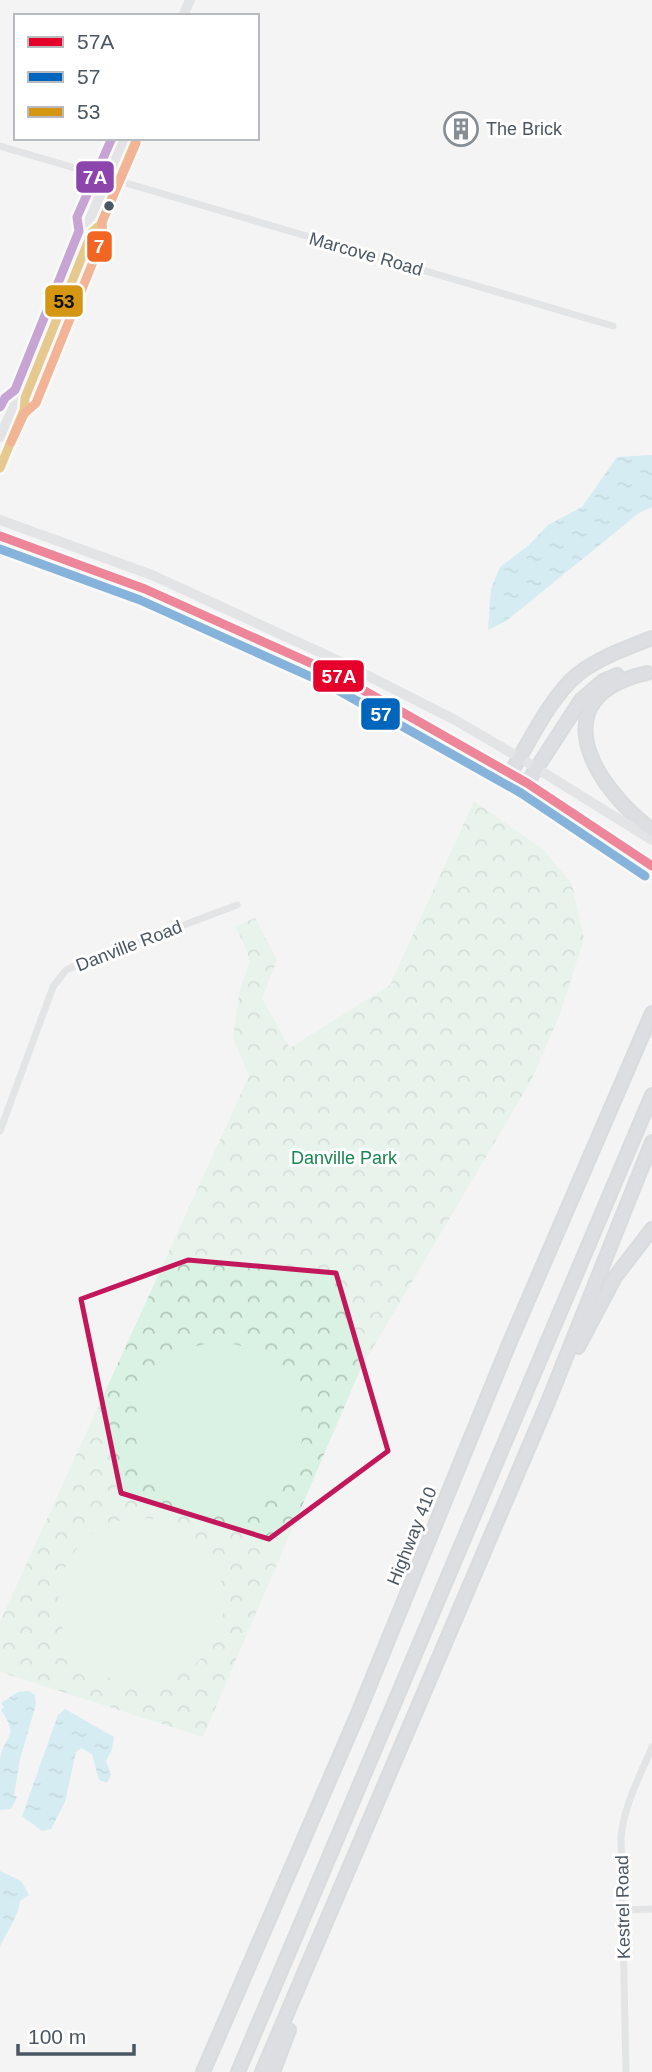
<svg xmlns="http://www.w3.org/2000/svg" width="652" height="2072" viewBox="0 0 652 2072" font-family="Arial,sans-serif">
  <defs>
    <pattern id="park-crowns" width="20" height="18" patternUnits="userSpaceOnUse" patternTransform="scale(1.75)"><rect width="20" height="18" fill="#d9f2e3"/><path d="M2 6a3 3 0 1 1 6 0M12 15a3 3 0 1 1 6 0" fill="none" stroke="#b2c7bb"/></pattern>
    <pattern id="water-ripples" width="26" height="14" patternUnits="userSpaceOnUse" patternTransform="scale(1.75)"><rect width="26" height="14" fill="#aee2f0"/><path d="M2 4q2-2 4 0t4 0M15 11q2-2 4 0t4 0" fill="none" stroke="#90bac6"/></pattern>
  </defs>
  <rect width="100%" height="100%" fill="#f4f4f4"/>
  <polygon fill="url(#park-crowns)" points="474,801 543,849 572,884 584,939 560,1014 532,1079 361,1368 203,1737 0,1672 0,1622 249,1076 233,1038 240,989 250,962 246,948 235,926 255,918 277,960 262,998 290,1048 390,985"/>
  <g fill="#d9f2e3">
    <circle cx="219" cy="1427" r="84"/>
    <circle cx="141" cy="1601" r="83"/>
  </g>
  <g fill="url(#water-ripples)">
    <polygon points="652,455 652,507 639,513 506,621 488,630 491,589 500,567 529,545 548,525 582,507 617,457"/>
    <path d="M29 1691 35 1695 36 1704 20 1759 14 1795 17 1797 11 1809 0 1810C0 1793 0 1776 0 1760 3 1735 21 1739 1 1710L4 1707 1 1703 18 1692Z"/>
    <polygon points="65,1709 114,1737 112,1749 106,1761 111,1775 107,1783 99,1780 92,1754 81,1748 76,1752 65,1802 51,1829 42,1831 22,1816 58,1715"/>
    <path d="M0 1871 21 1881 29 1895 20 1901C18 1917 7 1931 0 1947Z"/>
  </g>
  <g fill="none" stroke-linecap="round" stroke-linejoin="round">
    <g stroke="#b9bec3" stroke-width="16">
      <g id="highway">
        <path d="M647 673C540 697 593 786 652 830"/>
        <path d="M510 774C529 743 550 697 578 674 600 657 627 648 652 638"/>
        <polyline points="527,783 581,700 603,681 617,675"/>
        <polyline points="578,1347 615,1277 652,1229"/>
        <polyline points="203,2072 357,1716 509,1344 652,1013"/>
        <polyline points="238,2072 652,1095"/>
        <polyline points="262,2072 548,1402 652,1142"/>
        <polyline points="273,2072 289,2030"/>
      </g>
    </g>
    <g stroke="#ced0d2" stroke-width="7">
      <polyline points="0,146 613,326"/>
      <polyline points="0,1131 53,987 66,970 75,966 237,905"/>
      <polyline points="624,1910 652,1909"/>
      <path d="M626 2072 621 1837C624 1805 640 1776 652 1747"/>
    </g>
    <g stroke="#ced0d4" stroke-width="10">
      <polyline points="183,16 190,0"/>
      <polyline points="92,232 89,221 125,138"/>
      <polyline points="0,437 14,406 25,398"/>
      <polyline points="0,468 24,410 25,398 92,232 101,224 137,138"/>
      <polyline points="0,520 152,575 339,661 455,720 520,758 652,840"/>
      <polyline points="0,536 145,589 333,673 527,783 652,866"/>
    </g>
    <use href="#highway" stroke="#bec4c9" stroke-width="12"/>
    <g stroke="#fff" stroke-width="14">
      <polyline id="bus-1" points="0,536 145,589 333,673 527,783 652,866"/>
    </g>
    <g stroke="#fff" stroke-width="14">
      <polyline id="bus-2" points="0,549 140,600 327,684 521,793 645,876"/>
    </g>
    <g stroke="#fff" stroke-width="14">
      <polyline id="bus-3" points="0,468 24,410 25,398 92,232 101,224 137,138"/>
    </g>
    <g stroke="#fff" stroke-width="14">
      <polyline id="bus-4" points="11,442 24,414 36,403 103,237 102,222 136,143"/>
    </g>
    <g stroke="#fff" stroke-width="14">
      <polyline id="bus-5" points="0,407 5,398 15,390 79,231 77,217 112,138"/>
    </g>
    <use href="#bus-1" stroke="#e4002b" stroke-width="9"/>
    <use href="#bus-2" stroke="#0065bd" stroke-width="9"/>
    <use href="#bus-3" stroke="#d49613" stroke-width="9"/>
    <use href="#bus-4" stroke="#f26522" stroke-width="9"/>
    <use href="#bus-5" stroke="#8e44ad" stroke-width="9"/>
  </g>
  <path d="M0 0H652V2072H0ZM188 1260 336 1273 388 1451 269 1539 121 1493 81 1299Z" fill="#f4f4f4" fill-opacity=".55" fill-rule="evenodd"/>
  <path fill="none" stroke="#c2185b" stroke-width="5" stroke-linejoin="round" d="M188 1260 336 1273 388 1451 269 1539 121 1493 81 1299Z"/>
  <defs>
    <g id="building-ring" transform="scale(1.75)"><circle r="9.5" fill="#fff" stroke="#868d94" stroke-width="1.5"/><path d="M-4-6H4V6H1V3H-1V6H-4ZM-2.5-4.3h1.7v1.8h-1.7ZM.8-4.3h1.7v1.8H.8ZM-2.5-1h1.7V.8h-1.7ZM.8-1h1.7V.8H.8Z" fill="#868d94"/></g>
  </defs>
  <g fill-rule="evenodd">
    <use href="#building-ring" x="461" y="129"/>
  </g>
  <circle fill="#4a5661" stroke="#fff" stroke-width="2.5" cx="109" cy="206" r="6"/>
  <g text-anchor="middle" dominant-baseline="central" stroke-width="6" stroke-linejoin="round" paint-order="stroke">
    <g font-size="18" fill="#4a5661" stroke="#fff" text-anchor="start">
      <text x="486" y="129">The Brick</text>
    </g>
    <g font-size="18" fill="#4a5661" stroke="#fff">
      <text transform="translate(366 254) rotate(16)">Marcove Road</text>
      <text transform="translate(129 946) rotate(-21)">Danville Road</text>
      <text transform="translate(412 1536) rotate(-68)">Highway 410</text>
      <text transform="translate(623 1907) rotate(-91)">Kestrel Road</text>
    </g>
    <g font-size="18" fill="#17864f" stroke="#fff">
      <text x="344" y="1158">Danville Park</text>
    </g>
  </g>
  <g stroke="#fff" stroke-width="2.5">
    <rect x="75" y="160" width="40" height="34" rx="7" fill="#8e44ad"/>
    <rect x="86" y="230" width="27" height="33" rx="7" fill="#f26522"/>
    <rect x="44" y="284" width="40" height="34" rx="7" fill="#d49613"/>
    <rect x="312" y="659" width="53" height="34" rx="7" fill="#e4002b"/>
    <rect x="360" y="697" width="41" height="34" rx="7" fill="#0065bd"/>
  </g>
  <g font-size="19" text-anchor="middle" font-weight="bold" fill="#fff">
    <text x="95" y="184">7A</text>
    <text x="99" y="253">7</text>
    <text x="339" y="683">57A</text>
    <text x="381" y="721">57</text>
  </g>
  <g font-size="19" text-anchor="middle" font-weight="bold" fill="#111">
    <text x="64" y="308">53</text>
  </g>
  <rect x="14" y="14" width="245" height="126" fill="#ffffff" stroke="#b7bbc0" stroke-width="2"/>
  <rect x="28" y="37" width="35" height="10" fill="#e4002b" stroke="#b7bbc0" stroke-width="2"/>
  <text x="77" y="49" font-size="21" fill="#4a5661">57A</text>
  <rect x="28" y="72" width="35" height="10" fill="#0065bd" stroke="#b7bbc0" stroke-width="2"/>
  <text x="77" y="84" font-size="21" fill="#4a5661">57</text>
  <rect x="28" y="107" width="35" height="10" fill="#d49613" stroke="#b7bbc0" stroke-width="2"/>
  <text x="77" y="119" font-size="21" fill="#4a5661">53</text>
  <path d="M18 2044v10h116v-10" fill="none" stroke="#4a5661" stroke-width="3.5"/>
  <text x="28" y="2044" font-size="21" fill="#4a5661" stroke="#ffffff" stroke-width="5" paint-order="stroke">100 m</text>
</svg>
